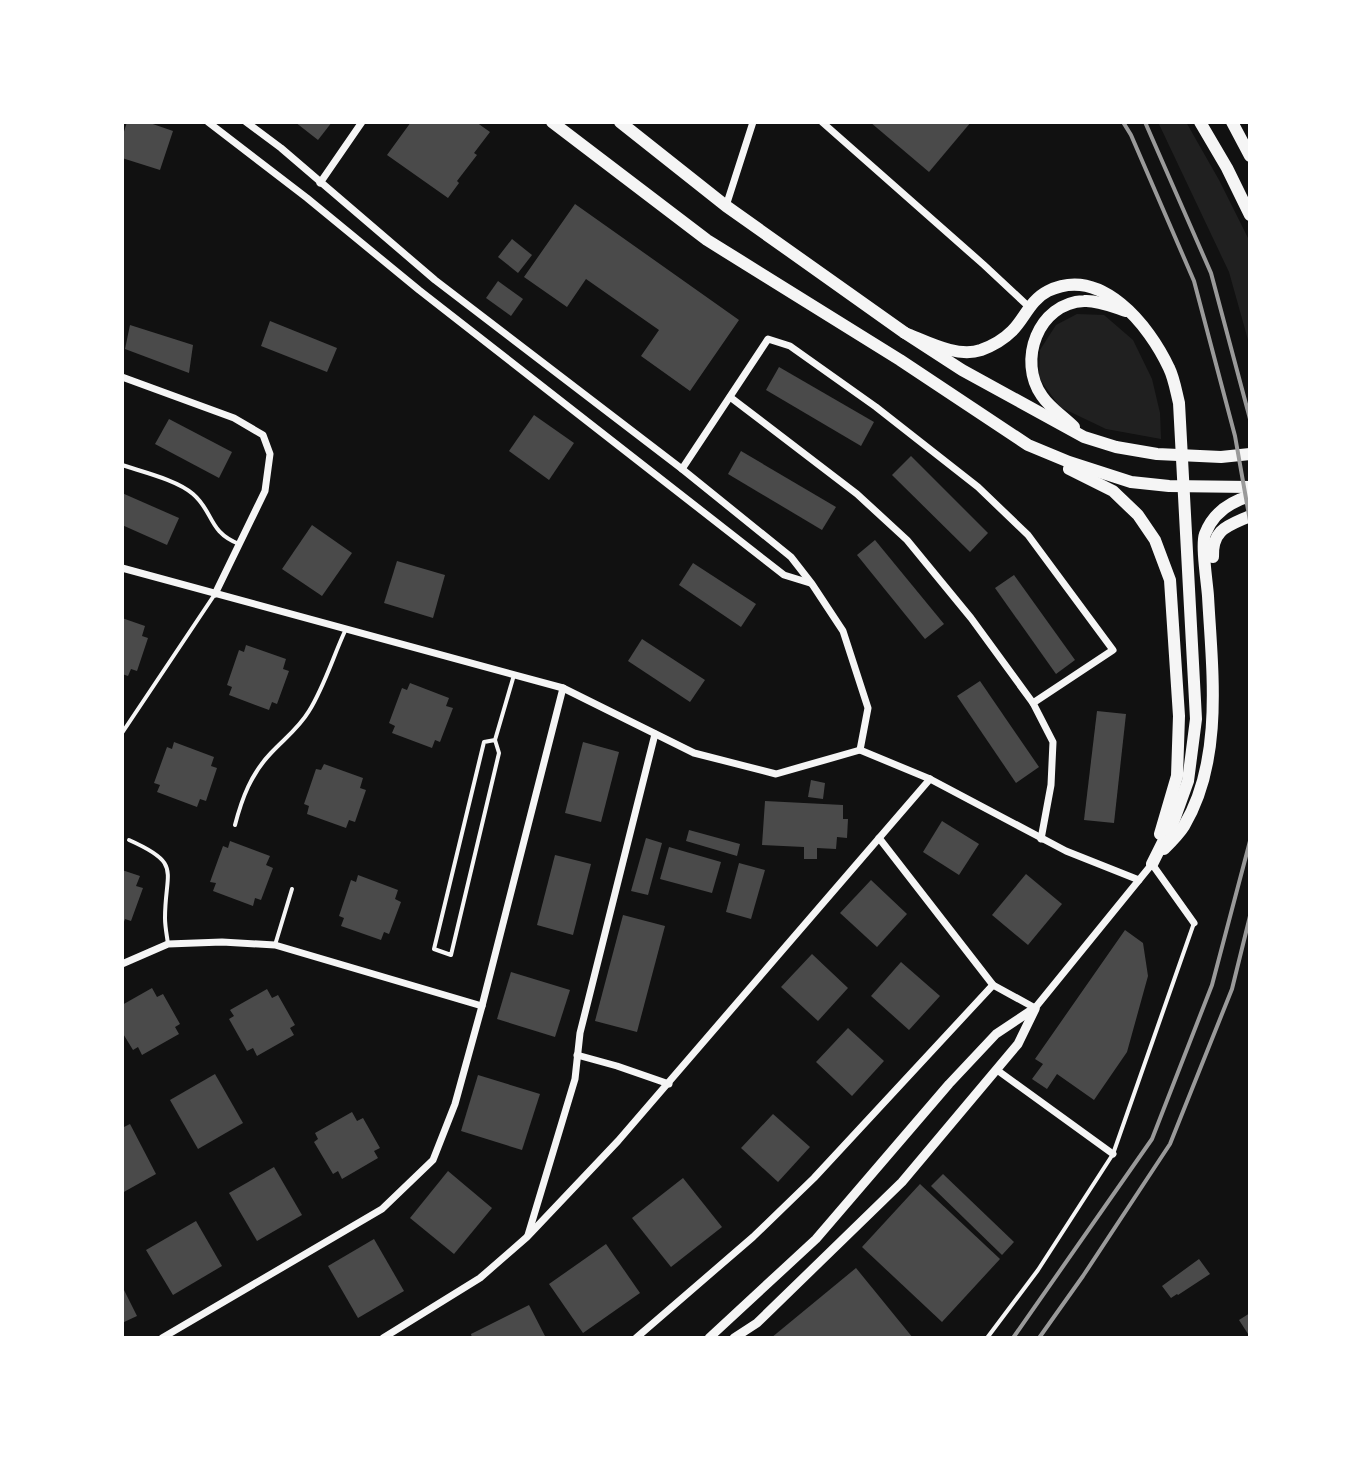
<svg xmlns="http://www.w3.org/2000/svg" width="1372" height="1460" viewBox="0 0 1372 1460" font-family="'Source Serif 4',serif">
  <rect width="100%" height="100%" fill="#111"/>
  <g fill="#202020">
    <polygon points="1158,122 1186,122 1219,180 1250,242 1250,347 1229,272"/>
    <polygon points="1077,314 1104,315 1133,340 1152,379 1160,413 1161,439 1106,429 1060,407 1039,378 1040,350 1056,325"/>
  </g>
  <g fill="#4a4a4a">
    <polygon points="127,122 147,122 173,131 160,170 122,158 122,138"/>
    <polygon points="295,122 332,122 318,140"/>
    <polygon points="411,122 476,122 490,132 474,153 477,155 457,181 459,183 448,198 387,155"/>
    <polygon points="870,122 971,122 929,172"/>
    <polygon points="575,204 739,320 690,391 641,356 659,330 586,279 567,307 524,277"/>
    <polygon points="512,239 532,255 518,273 498,257"/>
    <polygon points="498,281 523,299 511,316 486,298"/>
    <polygon points="270,321 337,348 327,372 261,346"/>
    <polygon points="130,325 193,345 189,373 125,349"/>
    <polygon points="779,367 874,422 861,446 766,390"/>
    <polygon points="534,415 574,443 549,480 509,451"/>
    <polygon points="169,419 232,452 219,478 155,444"/>
    <polygon points="741,451 836,507 822,530 728,474"/>
    <polygon points="911,456 988,533 970,552 892,475"/>
    <polygon points="122,493 179,518 167,545 122,525"/>
    <polygon points="312,525 352,553 322,596 282,569"/>
    <polygon points="875,540 944,624 925,639 857,555"/>
    <polygon points="397,561 445,575 433,618 384,603"/>
    <polygon points="693,563 756,604 741,627 679,585"/>
    <polygon points="1014,575 1075,660 1056,674 995,588"/>
    <polygon points="122,618 145,626 142,636 148,638 137,671 131,669 128,676 122,674"/>
    <polygon points="642,639 705,680 690,702 628,661"/>
    <polygon points="246,645 286,659 283,669 289,671 277,704 272,702 269,710 229,695 232,687 227,685 239,650 244,652"/>
    <polygon points="980,681 1039,767 1016,783 957,696"/>
    <polygon points="410,683 449,698 446,706 453,708 440,742 435,740 432,748 392,733 395,726 389,723 402,688 407,690"/>
    <polygon points="1097,711 1126,714 1114,823 1084,820"/>
    <polygon points="174,742 214,757 211,766 217,768 206,801 200,799 197,807 157,792 160,785 154,783 167,747 172,749"/>
    <polygon points="583,742 619,752 601,822 565,813"/>
    <polygon points="324,764 363,778 360,788 366,790 355,822 349,820 346,828 307,814 309,806 304,804 316,769 321,770"/>
    <polygon points="811,780 825,783 823,799 808,797"/>
    <polygon points="765,801 843,805 843,819 848,819 847,838 837,837 836,849 817,848 817,859 804,859 804,847 762,845"/>
    <polygon points="942,821 979,844 959,875 923,852"/>
    <polygon points="689,830 740,844 737,856 686,841"/>
    <polygon points="646,838 662,843 648,895 631,891"/>
    <polygon points="230,841 270,856 266,865 273,868 261,900 255,898 253,906 213,891 216,883 210,882 223,846 228,848"/>
    <polygon points="669,847 721,862 712,893 660,879"/>
    <polygon points="555,855 591,864 573,935 537,925"/>
    <polygon points="739,863 765,870 751,919 726,912"/>
    <polygon points="122,870 140,876 136,886 143,888 131,921 125,919 122,927"/>
    <polygon points="1026,874 1062,904 1028,945 992,915"/>
    <polygon points="358,875 398,890 395,899 401,902 389,934 384,932 381,940 341,926 344,918 339,916 351,880 356,882"/>
    <polygon points="871,880 907,914 877,947 840,913"/>
    <polygon points="623,915 665,926 637,1032 595,1021"/>
    <polygon points="1125,930 1143,943 1148,976 1127,1052 1094,1100 1057,1074 1047,1089 1032,1079 1043,1064 1035,1059"/>
    <polygon points="812,954 848,988 818,1021 781,987"/>
    <polygon points="901,962 940,996 909,1030 871,996"/>
    <polygon points="511,972 570,990 555,1037 497,1019"/>
    <polygon points="152,988 157,997 163,994 180,1024 175,1027 179,1034 142,1055 138,1047 133,1050 122,1032 122,1005"/>
    <polygon points="267,989 272,998 278,995 295,1025 290,1028 294,1035 257,1056 253,1048 247,1051 229,1019 234,1016 230,1010"/>
    <polygon points="848,1028 884,1061 852,1096 816,1062"/>
    <polygon points="215,1074 243,1123 198,1149 170,1100"/>
    <polygon points="478,1075 540,1094 522,1150 461,1131"/>
    <polygon points="352,1112 357,1121 363,1118 380,1148 374,1151 378,1158 342,1179 338,1171 333,1174 314,1142 318,1139 315,1133"/>
    <polygon points="773,1114 810,1147 778,1182 741,1148"/>
    <polygon points="130,1124 156,1174 122,1193 122,1128"/>
    <polygon points="274,1167 302,1215 257,1241 229,1193"/>
    <polygon points="448,1171 492,1208 454,1254 410,1218"/>
    <polygon points="943,1174 1014,1242 1002,1255 931,1186"/>
    <polygon points="683,1178 722,1227 671,1267 632,1218"/>
    <polygon points="920,1184 1000,1259 942,1322 862,1247"/>
    <polygon points="196,1221 222,1266 173,1295 146,1250"/>
    <polygon points="374,1239 404,1291 358,1318 328,1266"/>
    <polygon points="606,1244 640,1293 583,1333 549,1284"/>
    <polygon points="1199,1259 1210,1274 1178,1295 1177,1294 1171,1298 1162,1286"/>
    <polygon points="856,1268 913,1338 771,1338"/>
    <polygon points="122,1286 137,1316 122,1323"/>
    <polygon points="529,1305 546,1338 472,1338 471,1334"/>
    <polygon points="1250,1313 1250,1337 1239,1320"/>
  </g>
  <g fill="none" stroke-linecap="round" stroke-linejoin="round">
    <g stroke="#f5f5f5" stroke-width="4">
      <path d="M122 465C143 472 177 480 193 494 214 512 208 532 239 544"/>
      <polyline points="122,733 215,594"/>
      <polyline points="495,740 484,742 434,949 451,955 499,753 495,740 514,675"/>
      <path d="M235 825C242 798 251 774 271 753 284 739 299 728 309 711 324 687 333 657 345 631"/>
      <path d="M129 840C183 864 165 870 165 918 165 927 167 936 168 944"/>
      <polyline points="275,945 292,889"/>
      <polyline points="987,1338 1038,1270 1113,1154 1194,923"/>
    </g>
    <g stroke="#f5f5f5" stroke-width="7">
      <polyline points="208,122 307,198 419,290 784,575 810,583"/>
      <polyline points="246,122 281,148 435,280 682,469 791,557 812,584 843,631 868,708 860,750"/>
      <polyline points="822,122 984,265 1029,307"/>
      <polyline points="320,183 362,122"/>
      <polyline points="726,206 753,122"/>
      <polyline points="122,377 234,418 263,435 270,454 265,491 215,594"/>
      <polyline points="730,397 857,494 907,540 971,618 1033,703 1053,742 1051,785 1041,839"/>
      <polyline points="682,469 768,339 790,346 876,407 978,487 1028,535 1113,650 1033,703"/>
      <polyline points="122,568 563,688 694,753 776,774 860,750 930,779 1066,851 1139,880"/>
      <polyline points="879,838 993,985 1035,1008 1152,864 1194,923"/>
      <polyline points="122,964 168,944 222,942 275,945 482,1006"/>
      <polyline points="577,1055 617,1066 669,1084"/>
      <polyline points="997,1070 1113,1154"/>
      <polyline points="528,1235 575,1079 580,1033 655,734"/>
      <polyline points="162,1338 382,1209 433,1160 455,1104 482,1006 563,688"/>
      <polyline points="383,1338 480,1278 527,1237 618,1141 930,779"/>
      <polyline points="636,1338 753,1237 814,1178 993,985"/>
    </g>
    <g stroke="#f5f5f5" stroke-width="9">
      <polyline points="709,1338 816,1239 949,1084 996,1034 1035,1008"/>
      <polyline points="734,1338 757,1323 902,1182 1018,1044 1035,1009"/>
    </g>
    <g stroke="#f5f5f5" stroke-width="12">
      <polyline points="552,122 707,240 900,360 1028,445 1069,462 1131,482 1169,486 1250,487"/>
      <polyline points="620,122 726,206 905,333 962,370 1084,437 1116,447 1157,454 1221,457 1250,454"/>
      <polyline points="1200,122 1227,168 1250,215"/>
      <polyline points="1232,122 1250,156"/>
      <path d="M905 333C928 342 957 358 981 350 992 346 1003 340 1012 331 1025 318 1030 300 1048 291 1101 265 1149 325 1169 368 1174 378 1176 391 1179 403L1196 719 1188 781 1174 820 1152 864"/>
      <path d="M1074 427C1064 417 1050 408 1042 396 1017 361 1038 303 1084 301 1098 300 1113 307 1126 311"/>
      <polyline points="1069,469 1113,491 1138,515 1155,540 1170,580 1179,716 1177,776 1160,834"/>
      <path d="M1213 557C1212 529 1228 526 1250 516"/>
      <path d="M1164 849C1171 842 1179 834 1184 826 1224 759 1212 670 1208 596 1207 582 1201 545 1205 534 1213 513 1229 502 1250 496"/>
    </g>
    <g stroke="#9a9a9a" stroke-width="4">
      <polyline points="1123,122 1131,135 1194,281 1235,436 1250,521"/>
      <polyline points="1145,122 1211,273 1250,419"/>
      <polyline points="1013,1338 1152,1139 1212,985 1250,841"/>
      <polyline points="1039,1338 1083,1276 1170,1144 1232,989 1250,916"/>
    </g>
  </g>
  <rect width="1372" height="1460" fill="none" stroke="#ffffff" stroke-width="248"/>
</svg>
